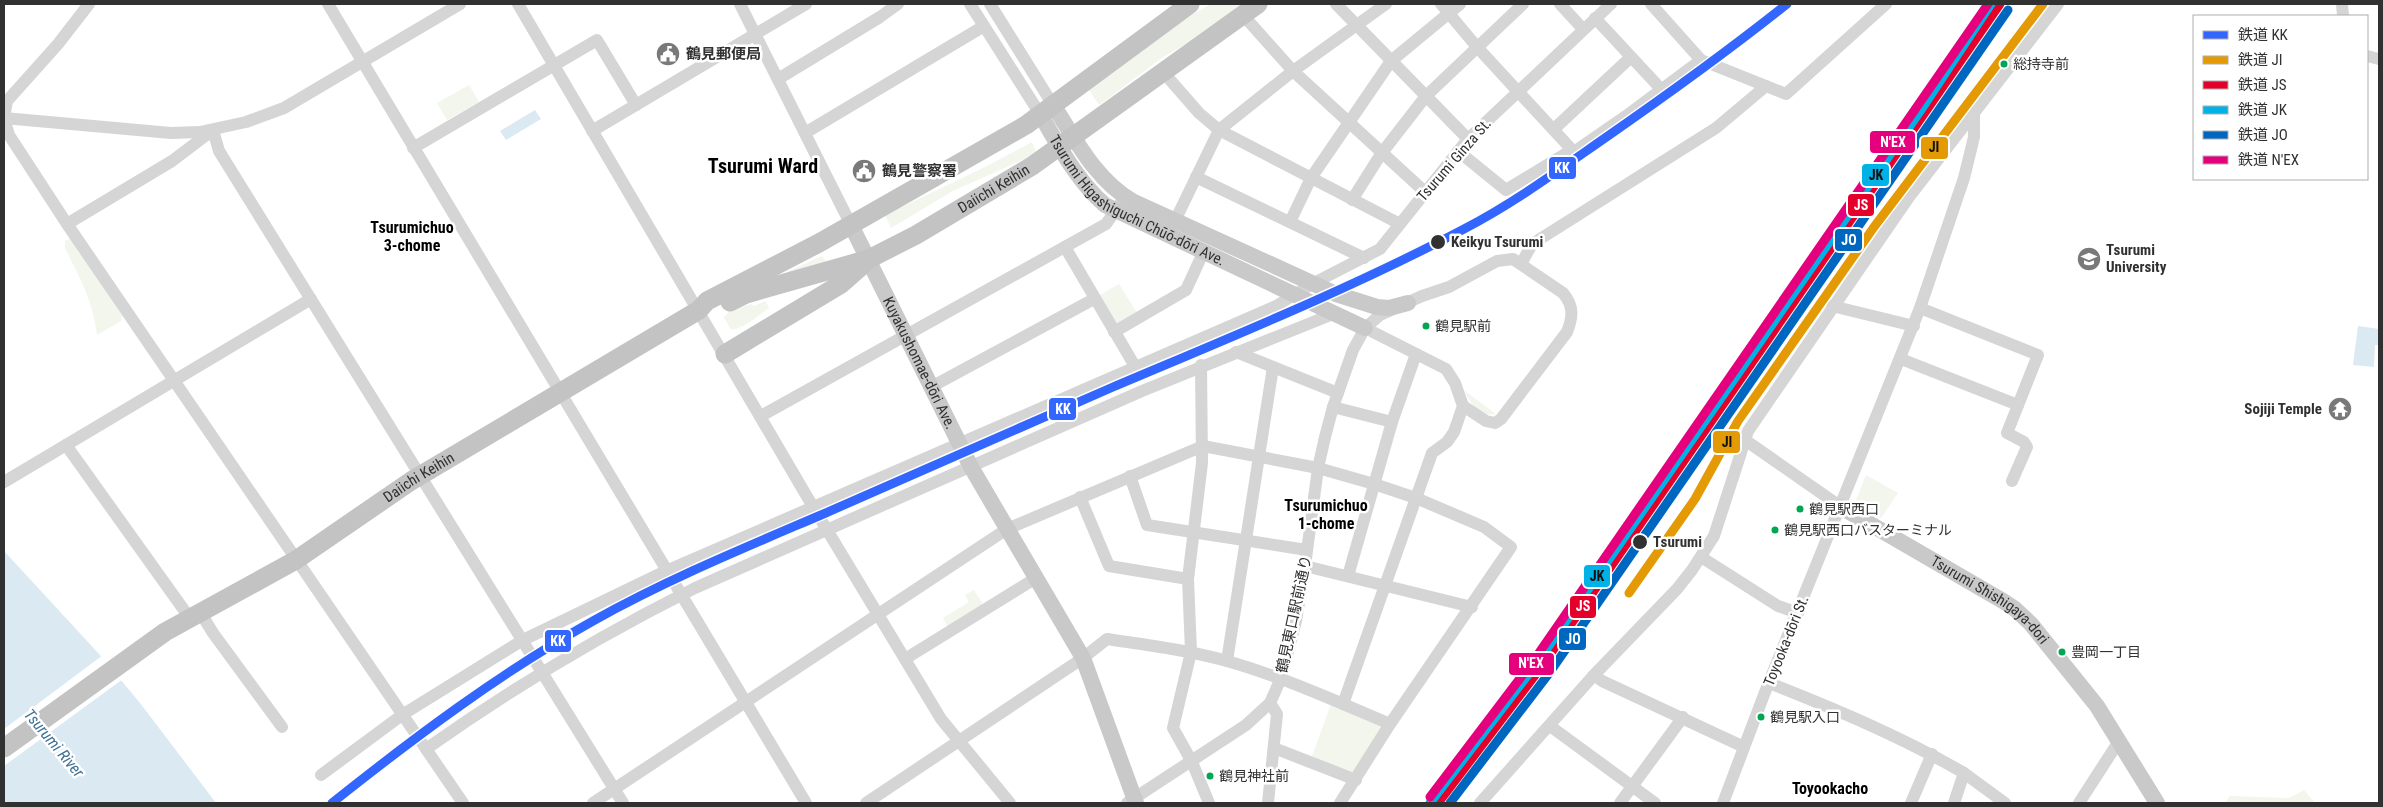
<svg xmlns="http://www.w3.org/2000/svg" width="2383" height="807" viewBox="0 0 2383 807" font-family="'Roboto Condensed','Noto Sans JP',sans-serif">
  <rect width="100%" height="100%" fill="#fff"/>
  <g fill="#f2f6ed">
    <polygon points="1211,4 1244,4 1200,36 1163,57 1099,105 1089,90 1185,19"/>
    <polygon points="469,85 479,102 447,120 437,103"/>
    <polygon points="1032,142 1036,152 1029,157 953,191 891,228 885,215 983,168"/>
    <path d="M71 238 122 316 121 321 97 335C93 301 80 278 65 248V241Z"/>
    <polygon points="822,256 829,266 791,274 787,272"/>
    <polygon points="1119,284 1137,313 1116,326 1098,296"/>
    <path d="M766 301 769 308C756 317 747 327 731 330L724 317 730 311 751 304 754 306Z"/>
    <path d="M1465 391 1496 414C1482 417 1469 404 1465 391Z"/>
    <polygon points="1866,475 1898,493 1881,518 1860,506 1856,500"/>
    <polygon points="974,590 984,606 949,628 943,618 969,602 965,595"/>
    <polygon points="1331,704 1384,724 1353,775 1311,759"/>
    <polygon points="2304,790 2315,803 2225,803 2230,796 2289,798"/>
  </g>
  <g fill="#dbe9f2">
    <polygon points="535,110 541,119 506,140 500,131"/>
    <polygon points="2358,326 2379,329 2379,345 2375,345 2374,367 2353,365"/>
    <polygon points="4,551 99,654 140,703 216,803 7,803 4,800"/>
  </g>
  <polygon fill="#fff" points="103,655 123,679 4,766 4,729"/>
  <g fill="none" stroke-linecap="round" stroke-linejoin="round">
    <g stroke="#d5d5d5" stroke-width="12">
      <polyline points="89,4 58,44 7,101 4,118 9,135 67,224 463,803"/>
      <polyline points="328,4 806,803"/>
      <polyline points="518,4 809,500 941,719 1010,803"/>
      <polyline points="740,4 851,225"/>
      <polyline points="970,4 1040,114"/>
      <polyline points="990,4 1053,105"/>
      <polyline points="1336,4 1468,139"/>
      <polyline points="1441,4 1477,47 1574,152"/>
      <polyline points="1560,4 1583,29"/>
      <polyline points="1651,4 1701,60 1786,94 1886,4"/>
      <polyline points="2342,4 2343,16"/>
      <polyline points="1243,15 1293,71 1425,192"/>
      <polyline points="1595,18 1661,89"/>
      <polyline points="2367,56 2379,59"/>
      <polyline points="1164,73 1199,113 1219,130 1400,224"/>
      <polyline points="778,79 880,17 898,4"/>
      <polyline points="4,118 171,133 200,132 246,122 284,108 460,4"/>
      <polyline points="1554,129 1631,57"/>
      <polyline points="592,131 806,4"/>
      <polyline points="805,133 984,26"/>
      <polyline points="413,148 597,40 636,105"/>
      <polyline points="1458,151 1506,190 1567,153 1574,152 1626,116 1701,60"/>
      <polyline points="1196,177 1364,258"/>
      <polyline points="1352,200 1381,154 1426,96 1523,4"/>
      <polyline points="1290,222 1311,178 1391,61 1460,4"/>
      <polyline points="67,224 172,161 213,130 219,151 623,803"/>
      <polyline points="1172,227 1219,130 1293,71 1386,4"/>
      <polyline points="1065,247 1136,368"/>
      <polyline points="1521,264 1532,244 1716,128 1766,86"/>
      <polyline points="1832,306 1914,326"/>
      <polyline points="1920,308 2038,355 2007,433 2024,442 2027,447 2012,481"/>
      <polyline points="1114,332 1186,290 1203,253"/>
      <polyline points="1236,352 1338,393"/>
      <polyline points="1901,359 2018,405"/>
      <polyline points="1201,365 1202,463 1188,579 1191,652 1173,728 1192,762 1209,803"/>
      <polyline points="931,387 1094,299"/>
      <polyline points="1333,407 1392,422"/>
      <polyline points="761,416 1106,224 1125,197"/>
      <polyline points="1745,440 1841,507"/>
      <polyline points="66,445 189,617"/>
      <polyline points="1130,476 1147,525 1307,550"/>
      <polyline points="4,482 311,299"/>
      <polyline points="1080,497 1109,566 1188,579"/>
      <polyline points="1701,557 1778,606 1798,613"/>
      <polyline points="1305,566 1472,607"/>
      <polyline points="1348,576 1392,422 1416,354"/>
      <polyline points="200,612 213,633 282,727"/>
      <polyline points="905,659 1036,578"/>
      <polyline points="1227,661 1273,367"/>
      <polyline points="1594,675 1602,681 1744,747"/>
      <path d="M1769 683C1835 709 1902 737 1964 773"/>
      <polyline points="1343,704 1432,453 1447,442 1454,432 1463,406 1455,383 1446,369 1365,328"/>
      <polyline points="1550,726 1655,803"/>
      <polyline points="1274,748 1356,780"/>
      <path d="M426 749C512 688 601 635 695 588L1142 391 1333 314"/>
      <polyline points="321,775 402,715 523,640 666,571 1276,306 1312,284 1380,249 1468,139 1611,4"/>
      <polyline points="593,803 1007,529 1203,446 1318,468 1374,484 1416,498 1484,527 1511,547 1390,724 1340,803"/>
      <path d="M866 803 1083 658 1107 639C1147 645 1188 650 1227 661 1283 677 1336 701 1390 724"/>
      <path d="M1127 803 1246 725 1270 703 1281 678 1296 621 1305 566 1318 468 1325 437 1333 407 1353 350 1365 328 1380 315 1422 296 1449 287 1497 261 1513 259 1563 293C1574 306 1573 317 1567 332L1501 419 1495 423 1486 421 1463 406"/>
      <polyline points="1268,803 1277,714 1270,703"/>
      <polyline points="1480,803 1594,675 1677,589 1692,570 1714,536 1748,431 1909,197 2058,4"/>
      <polyline points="1620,803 1683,717"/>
      <polyline points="1723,803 1765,692 1920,308 1964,178 1974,137 1974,112"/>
      <polyline points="1911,803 1932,754"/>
      <polyline points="1954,803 1964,773 2005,803"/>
      <polyline points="2079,803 2119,741"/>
    </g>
    <g stroke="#c9c9c9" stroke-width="16">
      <path d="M1053 105C1076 140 1095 179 1132 201L1336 294 1377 307 1389 308 1408 303"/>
      <path id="s1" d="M1040 114C1059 146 1077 181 1105 205L1365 328"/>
      <path id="s2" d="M851 225 971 467 1083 658 1136 803"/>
      <path id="s3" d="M1841 507 2003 601 2015 609 2031 624 2097 706 2157 803"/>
    </g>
    <g stroke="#c3c3c3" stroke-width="19">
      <path id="s4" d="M730 302 746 294 869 259 916 235 1032 166 1258 4"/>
      <polyline points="725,354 841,284 866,262"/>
      <path id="s5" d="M4 748 165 632 296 560 411 481 699 310 707 301 819 243 1026 125 1190 4"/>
    </g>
    <g stroke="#fff" stroke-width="12">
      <path id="rail-1" d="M332 803C415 737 500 673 593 621 666 580 744 548 821 515 918 472 1015 429 1113 387 1231 337 1350 289 1464 229 1514 203 1559 170 1605 138 1667 95 1728 51 1787 4"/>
    </g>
    <g stroke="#fff" stroke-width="12">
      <polyline id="rail-2" points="1629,593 1695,499 1738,421 1874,227 2043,4"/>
    </g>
    <g stroke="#fff" stroke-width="12">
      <polyline id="rail-3" points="1438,803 1542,666 2000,4"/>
    </g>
    <g stroke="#fff" stroke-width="12">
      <polyline id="rail-4" points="1430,803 1537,663 1921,110 1991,4"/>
    </g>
    <g stroke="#fff" stroke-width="12">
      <polyline id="rail-5" points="1450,803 1550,672 2008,10"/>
    </g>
    <g stroke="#fff" stroke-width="12">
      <polyline id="rail-6" points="1430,797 1534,660 1988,4"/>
    </g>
    <use href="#rail-1" stroke="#36f" stroke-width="9"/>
    <use href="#rail-2" stroke="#e39a05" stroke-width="9"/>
    <use href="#rail-3" stroke="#e4002b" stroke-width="9"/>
    <use href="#rail-4" stroke="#00b2e5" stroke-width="9"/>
    <use href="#rail-5" stroke="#0067c0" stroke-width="9"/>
    <use href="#rail-6" stroke="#e5007d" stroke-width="9"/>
  </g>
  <defs>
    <g id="civic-disc" transform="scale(1.25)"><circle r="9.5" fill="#797979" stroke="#fff"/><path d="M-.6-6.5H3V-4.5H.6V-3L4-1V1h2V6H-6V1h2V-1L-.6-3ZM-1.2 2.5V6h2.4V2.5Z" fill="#fff"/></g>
    <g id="university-disc" transform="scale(1.25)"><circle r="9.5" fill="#797979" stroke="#fff"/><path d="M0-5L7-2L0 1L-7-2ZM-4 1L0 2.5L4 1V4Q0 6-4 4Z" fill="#fff"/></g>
    <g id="temple-disc" transform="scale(1.25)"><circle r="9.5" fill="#797979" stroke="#fff"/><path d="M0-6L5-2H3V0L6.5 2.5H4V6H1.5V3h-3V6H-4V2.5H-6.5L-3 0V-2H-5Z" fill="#fff"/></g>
  </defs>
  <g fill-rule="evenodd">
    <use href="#civic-disc" x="668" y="54"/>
    <use href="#civic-disc" x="864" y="171"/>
    <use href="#university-disc" x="2089" y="259"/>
    <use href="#temple-disc" x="2340" y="409"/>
  </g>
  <g fill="#00a651" stroke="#fff" stroke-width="2">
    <circle cx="2004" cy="64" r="4.5"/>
    <circle cx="1426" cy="326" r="4.5"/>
    <circle cx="1800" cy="509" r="4.5"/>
    <circle cx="1775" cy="530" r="4.5"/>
    <circle cx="2062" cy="652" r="4.5"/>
    <circle cx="1761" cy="717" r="4.5"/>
    <circle cx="1210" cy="776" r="4.5"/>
  </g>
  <g fill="#313131" stroke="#fff" stroke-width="2">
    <circle cx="1438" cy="242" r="8"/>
    <circle cx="1640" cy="542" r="8"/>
  </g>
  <g text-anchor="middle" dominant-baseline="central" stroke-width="5" stroke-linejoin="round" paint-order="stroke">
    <g font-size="14" fill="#313131" stroke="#fff" text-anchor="start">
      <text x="2013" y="64">総持寺前</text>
      <text x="1435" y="326">鶴見駅前</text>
      <text x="1809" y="509">鶴見駅西口</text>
      <text x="1784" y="530">鶴見駅西口バスターミナル</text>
      <text x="2071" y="652">豊岡一丁目</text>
      <text x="1770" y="717">鶴見駅入口</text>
      <text x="1219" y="776">鶴見神社前</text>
    </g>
    <g font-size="15" font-weight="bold" fill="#313131" stroke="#fff" text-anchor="start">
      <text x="686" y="54">鶴見郵便局</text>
      <text x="882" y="171">鶴見警察署</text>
      <text x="2106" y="250">Tsurumi<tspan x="2106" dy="17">University</tspan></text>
      <text x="2322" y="409" text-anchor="end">Sojiji Temple</text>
    </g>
    <g font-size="15" fill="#313131" stroke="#fff">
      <text transform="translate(1454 160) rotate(-49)">Tsurumi Ginza St.</text>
      <text stroke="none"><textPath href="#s4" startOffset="289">Daiichi Keihin</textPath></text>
      <text stroke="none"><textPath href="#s1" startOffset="135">Tsurumi Higashiguchi Chūō-dōri Ave.</textPath></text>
      <text stroke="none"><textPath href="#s2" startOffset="154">Kuyakushomae-dōri Ave.</textPath></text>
      <text stroke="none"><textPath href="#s5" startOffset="496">Daiichi Keihin</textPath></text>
      <text stroke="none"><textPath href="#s3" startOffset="176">Tsurumi Shishigaya-dori</textPath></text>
      <text transform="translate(1294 614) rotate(-78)">鶴見東口駅前通り</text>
      <text transform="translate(1786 641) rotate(-68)">Toyooka-dōri St.</text>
    </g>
    <g font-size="15" font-weight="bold" fill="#313131" stroke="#fff" text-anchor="start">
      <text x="1451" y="242">Keikyu Tsurumi</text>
      <text x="1653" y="542">Tsurumi</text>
    </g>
    <g font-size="16" font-weight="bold" fill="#000" stroke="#fff">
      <text x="412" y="227">Tsurumichuo<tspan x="412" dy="18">3-chome</tspan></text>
      <text x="1326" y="505">Tsurumichuo<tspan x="1326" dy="18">1-chome</tspan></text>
      <text x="1830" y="788">Toyookacho</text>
    </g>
    <g font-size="16" font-style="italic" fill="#3d7295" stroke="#fff">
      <text transform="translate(54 743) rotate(50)">Tsurumi River</text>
    </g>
    <g font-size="20" font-weight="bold" fill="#000" stroke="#fff">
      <text x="763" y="166">Tsurumi Ward</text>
    </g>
  </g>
  <g stroke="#fff" stroke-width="2">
    <rect x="1869" y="130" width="47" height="24" rx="5" fill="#e5007d"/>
    <rect x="1920" y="136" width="29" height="24" rx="5" fill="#e39a05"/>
    <rect x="1548" y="156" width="29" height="24" rx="5" fill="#36f"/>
    <rect x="1861" y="163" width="29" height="24" rx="5" fill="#00b2e5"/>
    <rect x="1847" y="193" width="28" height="24" rx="5" fill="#e4002b"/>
    <rect x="1834" y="228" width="29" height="24" rx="5" fill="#0067c0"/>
    <rect x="1048" y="397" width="29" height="24" rx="5" fill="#36f"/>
    <rect x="1712" y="430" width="29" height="24" rx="5" fill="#e39a05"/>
    <rect x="1583" y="564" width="28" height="24" rx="5" fill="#00b2e5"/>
    <rect x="1569" y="595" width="28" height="24" rx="5" fill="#e4002b"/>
    <rect x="1558" y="627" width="29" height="24" rx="5" fill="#0067c0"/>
    <rect x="544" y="629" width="28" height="24" rx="5" fill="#36f"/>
    <rect x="1508" y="652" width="47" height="24" rx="5" fill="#e5007d"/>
  </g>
  <g font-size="14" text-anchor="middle" font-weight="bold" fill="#fff">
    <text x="1893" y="147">N'EX</text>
    <text x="1562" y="173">KK</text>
    <text x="1861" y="210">JS</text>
    <text x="1849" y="245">JO</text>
    <text x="1063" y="414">KK</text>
    <text x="1583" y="611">JS</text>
    <text x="1573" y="644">JO</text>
    <text x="558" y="646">KK</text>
    <text x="1531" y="668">N'EX</text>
  </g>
  <g font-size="14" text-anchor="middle" font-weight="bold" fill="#111">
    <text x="1934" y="152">JI</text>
    <text x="1876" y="180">JK</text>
    <text x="1727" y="447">JI</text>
    <text x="1597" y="581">JK</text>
  </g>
  <rect width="2383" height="807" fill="none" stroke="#313131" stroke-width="10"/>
  <rect x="2193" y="15" width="175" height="165" fill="#ffffff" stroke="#adadad"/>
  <rect x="2203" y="31" width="25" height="8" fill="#3366ff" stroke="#adadad"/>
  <text x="2238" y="40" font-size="15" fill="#313131">鉄道 KK</text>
  <rect x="2203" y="56" width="25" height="8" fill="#e39a05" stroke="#adadad"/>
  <text x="2238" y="65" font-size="15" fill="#313131">鉄道 JI</text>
  <rect x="2203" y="81" width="25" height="8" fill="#e4002b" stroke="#adadad"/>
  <text x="2238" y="90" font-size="15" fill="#313131">鉄道 JS</text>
  <rect x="2203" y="106" width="25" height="8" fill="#00b2e5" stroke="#adadad"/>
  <text x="2238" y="115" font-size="15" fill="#313131">鉄道 JK</text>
  <rect x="2203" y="131" width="25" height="8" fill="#0067c0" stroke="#adadad"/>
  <text x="2238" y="140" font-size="15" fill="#313131">鉄道 JO</text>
  <rect x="2203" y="156" width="25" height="8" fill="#e5007d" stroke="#adadad"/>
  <text x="2238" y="165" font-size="15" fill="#313131">鉄道 N'EX</text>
</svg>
